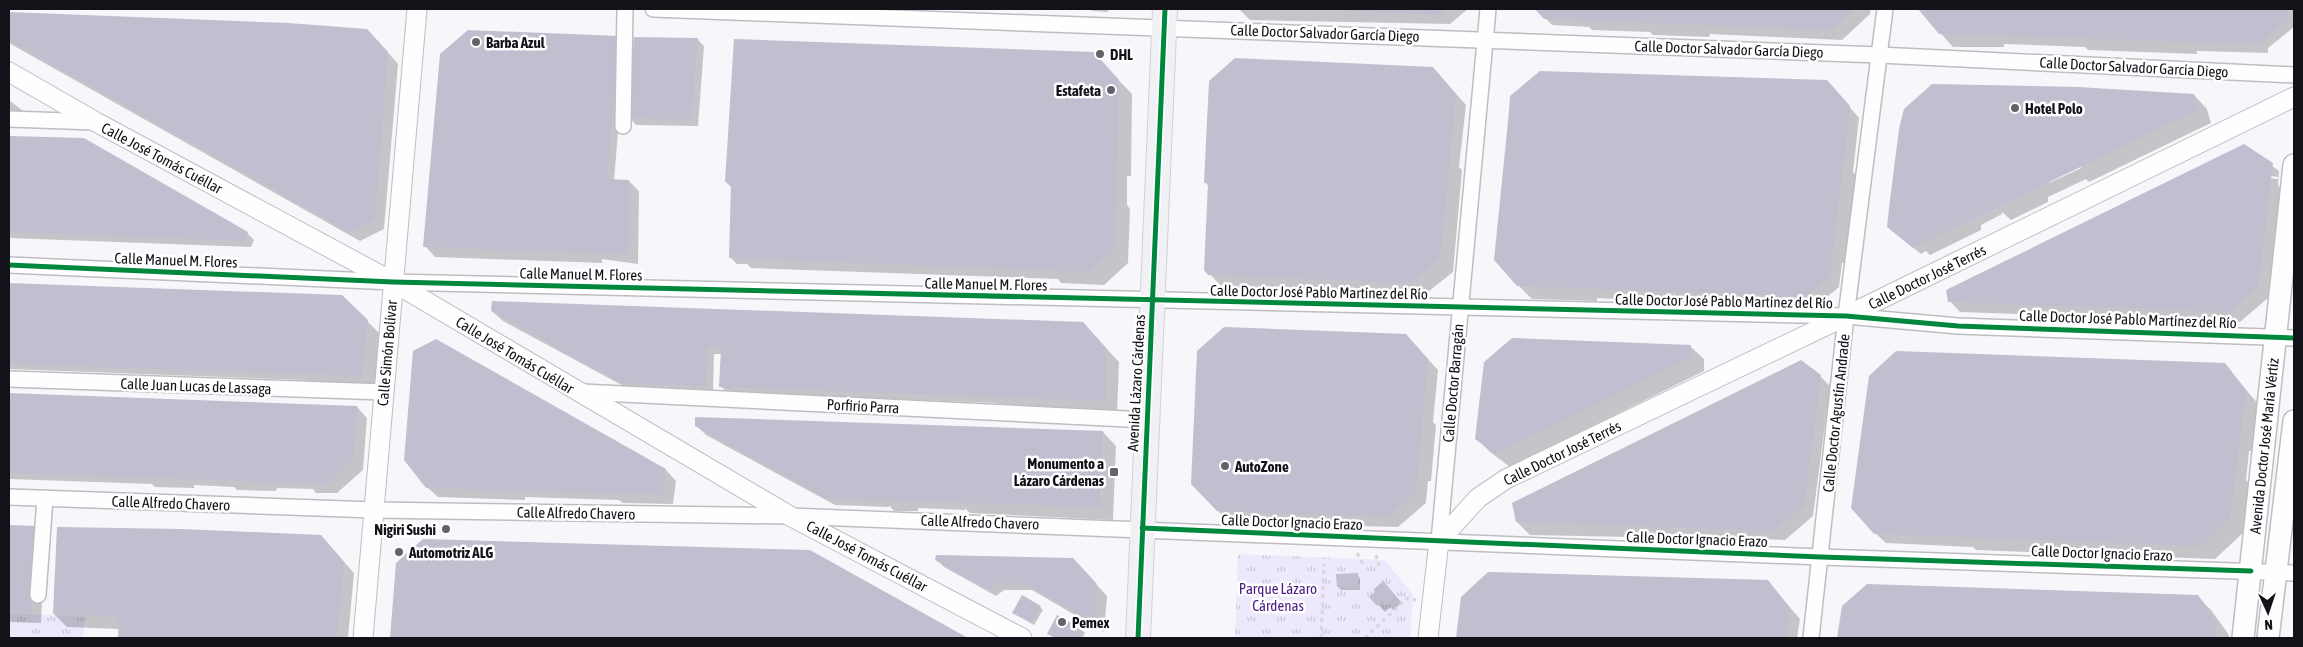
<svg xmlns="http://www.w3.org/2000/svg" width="2303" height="647" viewBox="0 0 2303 647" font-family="'Asap Condensed',sans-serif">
  <defs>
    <pattern id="grass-tufts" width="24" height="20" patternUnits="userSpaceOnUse" patternTransform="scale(1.25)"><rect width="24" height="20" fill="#ede8fc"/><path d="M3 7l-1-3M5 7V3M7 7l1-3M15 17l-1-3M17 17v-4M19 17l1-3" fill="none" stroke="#cac6d7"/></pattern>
  </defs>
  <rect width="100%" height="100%" fill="#f7f6fa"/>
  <g fill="url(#grass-tufts)">
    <polygon points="1238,554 1385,560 1413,595 1410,638 1235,638"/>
    <polygon points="9,613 85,617 83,638 9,638"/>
  </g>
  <g fill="#0003" fill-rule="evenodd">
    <polygon points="1090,9 1110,9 1107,12 1092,11"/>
    <polygon points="1239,9 1468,9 1450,24 1250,20"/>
    <polygon points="1537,9 1871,9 1870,14 1842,40 1710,34 1709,37 1653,35 1650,32 1592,30 1589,27 1552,25"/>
    <polygon points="1919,9 2294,9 2294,27 2268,48 2268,53 2197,51 2197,54 2088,50 2085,47 2004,44 2004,47 1953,47"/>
    <polygon points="9,13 160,20 377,40 398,64 384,229 360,241 9,43"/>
    <polygon points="618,38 620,107 614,181 629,181 639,191 638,264 602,259 602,263 435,257 425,246"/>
    <polygon points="698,40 704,46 698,126 636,125 630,118"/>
    <polygon points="1104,65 1132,94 1131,176 1127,176 1127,205 1130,209 1128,263 1104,285 1061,283 1058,279 751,268 747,264 737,264 730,257 732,188 726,182"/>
    <polygon points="1433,68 1466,105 1459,167 1462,170 1453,272 1424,295 1223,288 1205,269 1209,187 1205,182"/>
    <polygon points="1837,92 1859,118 1853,172 1856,175 1846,263 1842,263 1839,287 1815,307 1758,305 1757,308 1637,303 1634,300 1597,298 1597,301 1532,299 1518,285"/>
    <path d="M2194 95 2207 109 2211 123 2089 182 2086 179 2048 197V202L2011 220 2002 212V214L1981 225V230L1930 255 1926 251 1921 254 1895 233ZM2080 165 2081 168 2049 183V180Z"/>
    <polygon points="9,100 23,111 22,114 9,113"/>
    <polygon points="9,137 83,139 247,233 254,240 251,247 9,238"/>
    <path d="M2244 146 2279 171 2278 185 2281 189 2268 298 2240 322 2152 319 2151 322 2115 320 2110 316V317L1960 312 1950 301 1948 291ZM2237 172 2278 177V179L2237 175Z"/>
    <polygon points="9,284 318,295 367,321 381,335 375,388 310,386 304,380 9,369"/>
    <polygon points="492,311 1096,337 1119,362 1117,414 1004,409 997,403 727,393 721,386 722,354 714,354 713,392 629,389 503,321"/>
    <polygon points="1416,346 1438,370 1433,422 1436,425 1431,481 1428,481 1426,503 1398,527 1359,526 1359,529 1231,524 1217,510"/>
    <polygon points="1690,346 1704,359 1704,371 1510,467 1490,452 1477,439"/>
    <polygon points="2224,364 2259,405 2253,451 2249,451 2246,480 2249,483 2243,533 2215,559 1976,550 1973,547 1886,543 1875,533"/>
    <polygon points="1820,376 1830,386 1813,516 1785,540 1706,537 1706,540 1669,539 1666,536 1629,534 1629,537 1530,535 1517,522"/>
    <polygon points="9,395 357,407 367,418 363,470 337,493 316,493 313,489 277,488 276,491 237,490 234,487 194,485 194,488 155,487 152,484 9,479"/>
    <polygon points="696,425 1103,432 1116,446 1113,520 970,513 965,508 965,510 918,508 918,511 894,511 889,505 889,507 835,505 706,435"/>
    <polygon points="666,470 676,481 673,504 623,503 619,500 525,497 525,500 438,497 427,487"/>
    <polygon points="9,526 35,527 45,537 41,623 9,622"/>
    <polygon points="331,547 354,573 348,638 119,638 119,629 67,627 54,614"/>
    <polygon points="937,560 1083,570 1107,596 1104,632 1032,590 1004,590 996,596 944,567"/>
    <polygon points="397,563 878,590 966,638 391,638"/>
    <polygon points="1357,575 1360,578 1360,590 1341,590 1338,587"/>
    <polygon points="1383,582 1402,603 1393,610 1390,607 1385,612 1371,597"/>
    <polygon points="1768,582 1800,619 1797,638 1458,638 1462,597"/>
    <polygon points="2197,596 2211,610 2229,635 2229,638 1839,638 1843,607"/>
    <polygon points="1040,607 1043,610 1034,625 1014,613"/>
    <polygon points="1082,630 1085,633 1082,638 1055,638 1049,634"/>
  </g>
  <g fill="#c3bdd0">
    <polygon points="1318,9 1446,9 1440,15"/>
    <polygon points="1535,9 1855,9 1832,30 1544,19"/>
    <polygon points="1918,9 2290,9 2289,20 2259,44 1939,34"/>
    <polygon points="9,12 288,23 367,29 388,52 375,219 349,232 9,40"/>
    <polygon points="468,30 619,36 607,179 629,180 628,254 423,247 440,54"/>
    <polygon points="634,37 698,38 691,120 628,118"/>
    <polygon points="734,39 1094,52 1119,80 1115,249 1090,272 729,258 731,183 725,182"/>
    <polygon points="1235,58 1433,67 1456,94 1440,259 1411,283 1208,275 1204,270 1208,183 1204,183 1209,81"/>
    <polygon points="1540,71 1827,80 1850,106 1830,277 1804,297 1517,286 1494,260 1509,111 1510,96"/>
    <polygon points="1932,84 2078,87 2194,94 2198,110 1913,248 1887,227 1889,208 1899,129 1904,109"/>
    <polygon points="9,136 84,138 248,232 245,241 9,232"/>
    <polygon points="2244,144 2273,163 2258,288 2229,312 1948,302 1946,290"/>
    <polygon points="9,283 342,295 368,320 362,376 9,364"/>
    <polygon points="492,301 1083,322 1106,348 1105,401 719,387 721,348 708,347 706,386 621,383 491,311"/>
    <polygon points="1224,327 1406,334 1428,359 1416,493 1388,517 1217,511 1191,484 1197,351"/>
    <polygon points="1512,338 1691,345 1691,357 1496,454 1475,439 1484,362"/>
    <polygon points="436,339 666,469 663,495 426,488 404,460 413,351"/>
    <polygon points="1896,351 2225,363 2246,390 2230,519 2201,546 1874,534 1851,508 1869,376"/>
    <polygon points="1801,360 1821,375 1804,506 1774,531 1516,522 1512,503"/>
    <polygon points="9,393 357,406 353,460 327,484 9,473"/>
    <polygon points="695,417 1103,431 1100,507 827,499 695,426"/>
    <polygon points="9,525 36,526 32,613 9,612"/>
    <polygon points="57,527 182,529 321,535 344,562 337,638 118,638 119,617 53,614"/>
    <polygon points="423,539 810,550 968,638 390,638 396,563"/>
    <polygon points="936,555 1073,558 1097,584 1095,623 1024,584 997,583 989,590 935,560"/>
    <polygon points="1488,572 1768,580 1790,608 1786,638 1456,638 1461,597"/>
    <polygon points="1358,573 1358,587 1337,587 1336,574"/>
    <polygon points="1383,581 1396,596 1386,605 1383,601 1377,606 1369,597 1375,592 1373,590"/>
    <polygon points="1867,584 2198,595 2216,620 2214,638 1837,638 1842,606"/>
    <polygon points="1022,595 1041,606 1031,623 1012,613"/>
    <polygon points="1057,615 1082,629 1077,638 1056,638 1047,634"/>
  </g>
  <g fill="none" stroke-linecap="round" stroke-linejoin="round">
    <g stroke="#bfbdc3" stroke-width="18">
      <g id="minor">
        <polyline points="653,9 1879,55 2294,75"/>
        <polyline points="9,119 95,122"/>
        <polyline points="623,126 625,9"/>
        <polyline points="9,265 393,282 1846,316 1958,326 2294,338"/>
        <polyline points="9,379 384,392"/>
        <polyline points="582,392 1147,420"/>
        <polyline points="9,497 374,510 790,516 1821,557 2294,573"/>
        <polyline points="1439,541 1488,9"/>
        <polyline points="38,595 45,498"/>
        <polyline points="1811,638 1846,316 1885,9"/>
      </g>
    </g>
    <g stroke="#bfbdc3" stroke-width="21">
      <g id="tertiary">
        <polyline points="9,72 96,122 393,282 790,516 1022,638"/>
        <polyline points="363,638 417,9"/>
        <polyline points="1428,638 1439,541 1478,498 1506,479 1846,316 2294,97"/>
      </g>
    </g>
    <g stroke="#bfbdc3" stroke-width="24">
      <g id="secondary">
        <polyline points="2243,638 2294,165"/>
        <polyline points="2268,638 2294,421"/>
      </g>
    </g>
    <g stroke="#d1d1d4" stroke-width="26">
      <polyline id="primary" points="1138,638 1165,9"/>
    </g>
    <g stroke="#d7d7d9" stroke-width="3" stroke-dasharray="4 4" stroke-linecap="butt">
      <polyline points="1357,553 1364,566"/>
      <polyline points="1376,555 1379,566"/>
      <polyline points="1321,638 1324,564"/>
      <polyline points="1365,638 1407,598 1416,600"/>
    </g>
    <use href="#minor" stroke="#fefefe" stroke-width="15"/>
    <use href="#tertiary" stroke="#fefefe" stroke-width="19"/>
    <use href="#secondary" stroke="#fefefe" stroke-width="21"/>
    <use href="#primary" stroke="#f1f0f5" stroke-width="24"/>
    <g stroke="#fff" stroke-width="8">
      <g id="cycleway">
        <polyline points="9,265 393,282 1846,316 1958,326 2294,338"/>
        <polyline points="1142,528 1821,557 2251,571"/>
        <polyline points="1138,638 1165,9"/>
      </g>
    </g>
    <use href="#cycleway" stroke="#00873e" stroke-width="5"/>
  </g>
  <g fill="#636268" stroke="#fff" stroke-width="2">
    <circle cx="476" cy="42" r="5"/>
    <circle cx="1100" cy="54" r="5"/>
    <circle cx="1111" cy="90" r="5"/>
    <circle cx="2015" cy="108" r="5"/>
    <circle cx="1225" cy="466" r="5"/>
    <rect x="1109" y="467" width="10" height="10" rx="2.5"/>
    <circle cx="446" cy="529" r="5"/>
    <circle cx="399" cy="552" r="5"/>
    <circle cx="1062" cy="622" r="5"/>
  </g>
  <g text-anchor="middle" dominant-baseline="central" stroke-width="5" stroke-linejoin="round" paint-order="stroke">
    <g font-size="15" fill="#141219" stroke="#fff">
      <text transform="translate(1325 33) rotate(2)">Calle Doctor Salvador García Diego</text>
      <text transform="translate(1729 49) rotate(2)">Calle Doctor Salvador García Diego</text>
      <text transform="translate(2134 67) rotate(3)">Calle Doctor Salvador García Diego</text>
      <text transform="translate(162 158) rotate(28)">Calle José Tomás Cuéllar</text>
      <text transform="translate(176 260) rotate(2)">Calle Manuel M. Flores</text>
      <text transform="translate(581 274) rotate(1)">Calle Manuel M. Flores</text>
      <text transform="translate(1927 277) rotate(-26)">Calle Doctor José Terrés</text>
      <text transform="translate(986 284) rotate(1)">Calle Manuel M. Flores</text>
      <text transform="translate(1319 292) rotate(1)">Calle Doctor José Pablo Martínez del Río</text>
      <text transform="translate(1724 301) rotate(1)">Calle Doctor José Pablo Martínez del Río</text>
      <text transform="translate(2128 319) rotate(2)">Calle Doctor José Pablo Martínez del Río</text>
      <text transform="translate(387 353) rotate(-85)">Calle Simón Bolívar</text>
      <text transform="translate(515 355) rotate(31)">Calle José Tomás Cuéllar</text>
      <text transform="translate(1136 383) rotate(-87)">Avenida Lázaro Cárdenas</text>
      <text transform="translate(1453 383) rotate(-85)">Calle Doctor Barragán</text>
      <text transform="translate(196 386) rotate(2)">Calle Juan Lucas de Lassaga</text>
      <text transform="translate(863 406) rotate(3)">Porfirio Parra</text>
      <text transform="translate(1836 413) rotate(-84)">Calle Doctor Agustín Andrade</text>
      <text transform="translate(2264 446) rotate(-84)">Avenida Doctor José María Vértiz</text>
      <text transform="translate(1562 453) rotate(-26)">Calle Doctor José Terrés</text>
      <text transform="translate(171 503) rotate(2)">Calle Alfredo Chavero</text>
      <text transform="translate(576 513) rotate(1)">Calle Alfredo Chavero</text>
      <text transform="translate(980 522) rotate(2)">Calle Alfredo Chavero</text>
      <text transform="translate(1292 522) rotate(2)">Calle Doctor Ignacio Erazo</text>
      <text transform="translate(1697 539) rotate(2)">Calle Doctor Ignacio Erazo</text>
      <text transform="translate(2102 553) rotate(2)">Calle Doctor Ignacio Erazo</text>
      <text transform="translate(867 556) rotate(28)">Calle José Tomás Cuéllar</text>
    </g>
    <g font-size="15" font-weight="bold" fill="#141219" stroke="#fff" text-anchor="start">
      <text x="486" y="42">Barba Azul</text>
      <text x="1110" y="54">DHL</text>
      <text x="1101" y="90" text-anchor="end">Estafeta</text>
      <text x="2025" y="108">Hotel Polo</text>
      <text x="1104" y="463" text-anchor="end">Monumento a<tspan x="1104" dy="17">Lázaro Cárdenas</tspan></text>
      <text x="1235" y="466">AutoZone</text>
      <text x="436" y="529" text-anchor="end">Nigiri Sushi</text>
      <text x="409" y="552">Automotriz ALG</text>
      <text x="1072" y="622">Pemex</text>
    </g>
    <g font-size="15" fill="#491c84" stroke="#fff">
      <text x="1278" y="588">Parque Lázaro<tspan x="1278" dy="17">Cárdenas</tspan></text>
    </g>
  </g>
  <rect width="2303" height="647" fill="none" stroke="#141219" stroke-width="20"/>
  <g transform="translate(2268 612) rotate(177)" stroke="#ffffff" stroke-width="4" paint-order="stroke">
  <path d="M0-4L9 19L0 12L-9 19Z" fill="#141219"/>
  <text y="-8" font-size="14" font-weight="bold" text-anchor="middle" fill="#141219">N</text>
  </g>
</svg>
